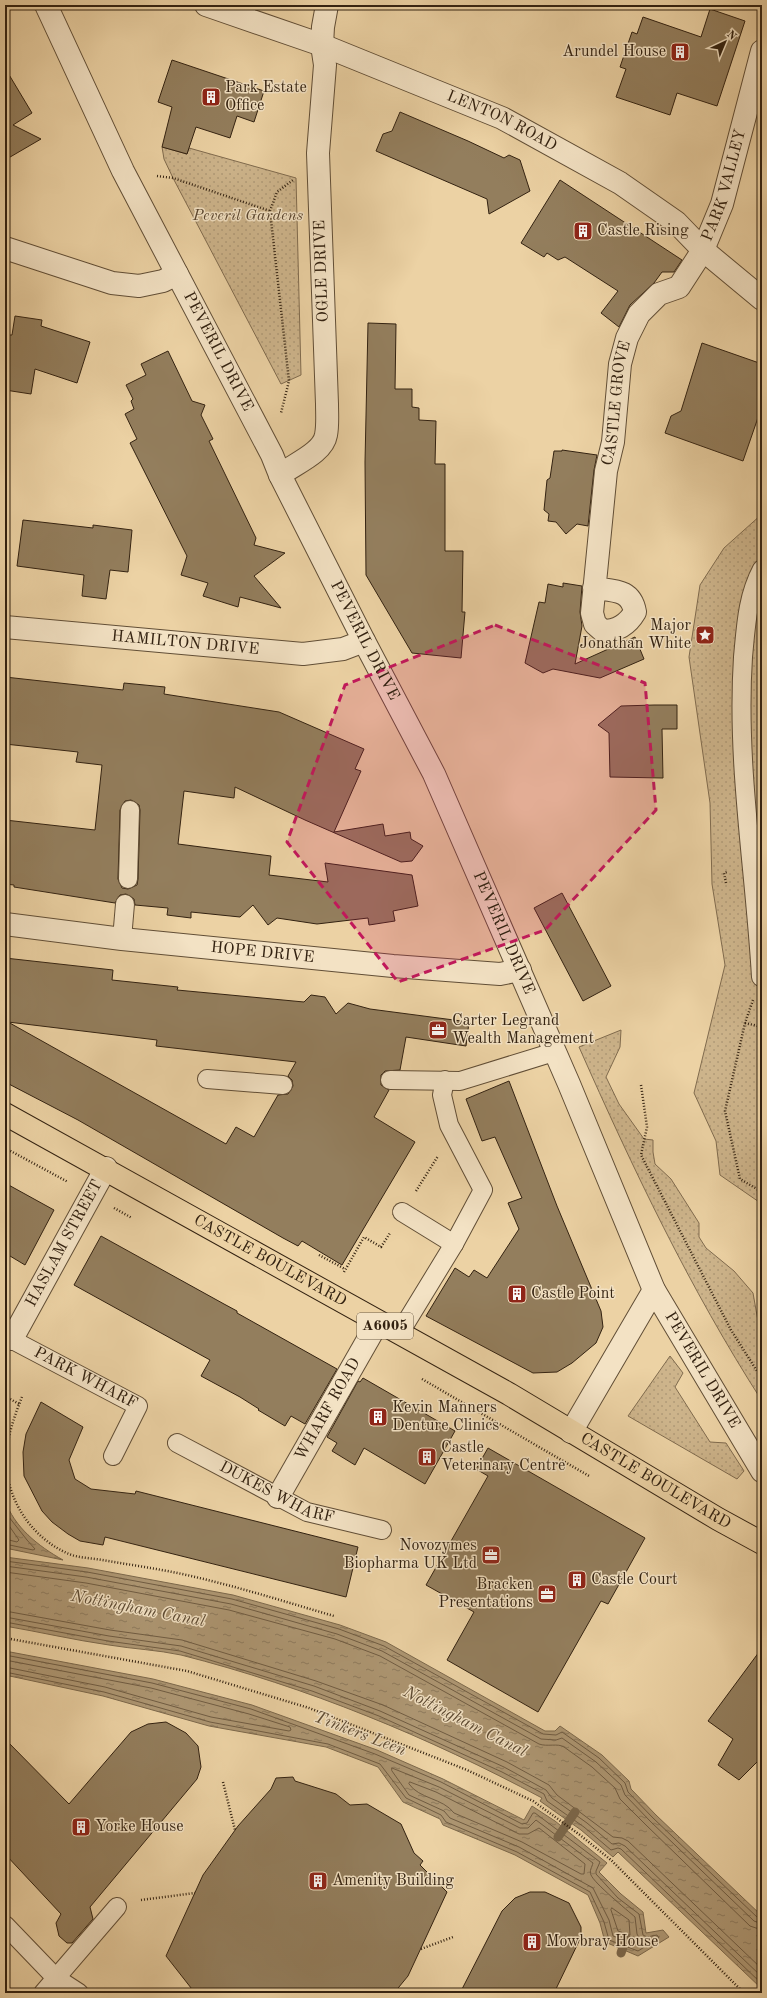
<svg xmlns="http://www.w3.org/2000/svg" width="767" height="1998" viewBox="0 0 767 1998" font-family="'Old Standard TT',serif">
  <defs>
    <pattern id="green-dots" width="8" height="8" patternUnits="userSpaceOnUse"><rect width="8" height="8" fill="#cdb48b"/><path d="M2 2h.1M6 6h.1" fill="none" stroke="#b09a77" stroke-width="1.8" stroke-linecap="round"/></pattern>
    <pattern id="water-ripples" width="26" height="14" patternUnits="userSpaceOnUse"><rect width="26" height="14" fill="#ad9672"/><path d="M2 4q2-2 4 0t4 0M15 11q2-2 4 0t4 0" fill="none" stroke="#8d7a5c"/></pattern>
  </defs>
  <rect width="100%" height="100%" fill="#ecd2a4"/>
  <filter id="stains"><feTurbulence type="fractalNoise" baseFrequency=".005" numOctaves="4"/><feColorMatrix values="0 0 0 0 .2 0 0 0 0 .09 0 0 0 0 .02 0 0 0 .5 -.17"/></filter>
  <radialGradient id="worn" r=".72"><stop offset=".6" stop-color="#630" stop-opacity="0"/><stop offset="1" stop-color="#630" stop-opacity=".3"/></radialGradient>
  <g fill="url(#green-dots)" stroke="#806b4e">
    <polygon points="162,147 187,154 189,148 296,178 301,375 281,384 173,178 164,159"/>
    <polygon points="762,514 762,1204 720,1175 716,1141 694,1093 725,965 712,884 710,803 689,657 700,585 724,548"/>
    <path d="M621 1030 620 1047 606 1077 619 1104 644 1139 653 1140V1152L655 1164 671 1179 699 1223V1237L706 1248 734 1271 753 1293 761 1338 758 1350 762 1356V1401C690 1289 633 1169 579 1047Z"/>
    <polygon points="670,1356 683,1373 675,1387 710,1442 726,1443 744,1471 737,1479 628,1416"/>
  </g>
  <g fill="url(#water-ripples)" stroke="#7c684b">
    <path d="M5 1500C14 1527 38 1546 63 1560L5 1548Z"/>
    <path d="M5 1557 88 1568 233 1595 340 1625 386 1642 545 1731H555L560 1726 602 1755 629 1781 631 1789 656 1815 762 1916V1989L618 1852 613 1857 581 1830 540 1801 542 1798C428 1737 307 1687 181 1655 158 1650 133 1649 109 1645 74 1640 40 1632 5 1626Z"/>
    <polygon points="5,1651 153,1679 252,1705 377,1750 443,1779 524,1820 532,1806 555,1821 607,1863 599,1872 621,1894 643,1912 646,1933 663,1930 669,1937 638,1956 605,1942 600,1923 588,1895 515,1855 443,1825 440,1819 403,1802 378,1767 326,1747 209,1726 103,1696 5,1675"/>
  </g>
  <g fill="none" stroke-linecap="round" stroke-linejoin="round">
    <g stroke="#705c42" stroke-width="1">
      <polyline points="5,1512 27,1540 35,1549 33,1550 5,1544"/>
      <polyline points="5,1520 19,1540 17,1542 5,1539"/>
      <polyline points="5,1561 87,1572 232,1599 339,1629 384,1646 543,1734 556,1735 562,1732 599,1758 625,1783 628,1792 653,1818 758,1918 762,1919"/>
      <polyline points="5,1566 86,1577 231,1604 337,1634 382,1651 541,1739 556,1740 562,1738 596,1762 621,1785 625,1795 650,1821 754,1921 762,1924"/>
      <path d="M5 1572 86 1583 229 1610 335 1639 380 1656 539 1744C547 1747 558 1743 564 1747L592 1767 615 1788 620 1799 646 1825 750 1926 762 1930"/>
      <polyline points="5,1611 110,1630 182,1640 316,1681 383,1705 507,1762 549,1785 557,1795 613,1837 622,1838 628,1841 762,1969"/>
      <polyline points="5,1617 109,1636 181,1646 314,1686 380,1711 504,1767 546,1790 552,1798 587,1823 612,1844 619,1843 625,1846 762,1977"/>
      <polyline points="5,1622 108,1641 180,1651 312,1691 379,1716 502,1772 544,1794 547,1801 584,1827 611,1850 618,1848 621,1849 762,1984"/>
      <polyline points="5,1655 152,1683 251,1709 375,1754 441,1782 522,1824 527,1823 533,1813 535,1813 600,1862 596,1871 596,1874 618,1898 639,1914 643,1935 647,1937 657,1935 659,1938 638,1951 609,1940 604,1922 590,1892 517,1852 446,1822 441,1815 406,1798 380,1764 328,1744 210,1722 104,1692 5,1672"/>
      <polyline points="5,1660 151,1688 249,1714 290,1727 291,1730 289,1731 211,1717 105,1687 5,1667"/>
      <path d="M392 1768 439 1787 520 1828H528L536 1820 593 1863C592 1867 589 1871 591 1875 594 1883 627 1910 635 1917L637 1934 642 1943 637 1945 613 1936 609 1920 593 1888 519 1847 450 1818 444 1811 409 1795 392 1771Z"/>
      <path d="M410 1782 436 1792 519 1834H528L539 1828 585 1864 584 1874H581L522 1842 454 1813C443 1798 419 1799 409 1784Z"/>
      <polygon points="612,1908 629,1920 630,1935 618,1931 611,1910"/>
    </g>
    <g stroke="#7c684b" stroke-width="9">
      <polyline points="558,1837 575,1812"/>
      <polyline points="621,1953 626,1938"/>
    </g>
  </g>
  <g fill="#937e5d" stroke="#321" fill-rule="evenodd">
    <polygon points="710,9 745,21 717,106 677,93 670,115 616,97 626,69 620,67 632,32 637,34 643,17 701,37"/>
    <polygon points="172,60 264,91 254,122 237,116 230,138 196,127 187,154 162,147 172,107 158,102"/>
    <polygon points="5,68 32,113 13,125 41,139 5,160"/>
    <polygon points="400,112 468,141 504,158 509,155 520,160 530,191 489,214 487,199 376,151 383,134 392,131"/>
    <polygon points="560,180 682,260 674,272 662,272 654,283 630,305 619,327 601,313 618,291 565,257 558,260 547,253 544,257 521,243"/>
    <polygon points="15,316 42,320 41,326 90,342 77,383 35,369 31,394 5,390 5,335 12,335"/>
    <polygon points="368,323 396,324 395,389 412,389 412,407 419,408 419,420 436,421 435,464 445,464 445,551 463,551 462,612 465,612 461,658 412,653 366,575 365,462"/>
    <polygon points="702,343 762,364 762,406 743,461 665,433 671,416 681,411"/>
    <polygon points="168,351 192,401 205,405 201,415 213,439 209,441 256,538 254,545 285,553 254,576 281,608 240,597 238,607 203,596 208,583 181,575 187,556 130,443 137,439 125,414 134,409 131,401 133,399 126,385 146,375 141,364"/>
    <polygon points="562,450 597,455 594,470 588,526 577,524 566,534 556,522 548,521 549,514 544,510 547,480 550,478 554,451 562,451"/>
    <polygon points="23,520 93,528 93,525 132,530 128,572 110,570 106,599 82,596 84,575 17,566"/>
    <polygon points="563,583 582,586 580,612 582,626 575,664 635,637 644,659 600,678 553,669 543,673 525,663 539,602 545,603 548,584 563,587"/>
    <path d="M5 677 123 690 124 683 165 687 164 694 279 712 364 749 355 769 361 771 334 832 383 824 385 836 410 832 411 839 423 846 412 861 401 862 305 820 235 787 234 798 184 791 178 844 271 856 269 875 328 882 325 863 412 875 418 906 393 911 395 921 369 925 368 918 317 924 277 918 268 925 253 905 240 917 191 912V918L167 915 168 908 135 905 134 899 126 894 120 895 115 903 14 887V885L5 884V820L95 830 102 765 76 762 78 752 5 744ZM131 800 139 805 140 810 138 879 137 885 128 889 122 888 118 879 120 810 125 801Z"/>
    <polygon points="654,705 677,705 677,729 662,729 663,778 610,777 609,733 598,725 621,706"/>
    <polygon points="562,893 611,986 583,1001 534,908"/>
    <path d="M5 958 113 970 112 980 178 987 177 990 304 1002 311 995 325 997 336 1014 348 1003 370 1009 469 1022 466 1046 406 1037 400 1070 385 1071 381 1075V1085L389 1090 374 1117 415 1142 342 1265 302 1241 298 1246 283 1238 78 1120 5 1082ZM8 1022 157 1040 156 1046 296 1062 288 1076 292 1080 293 1086 288 1094 278 1095 254 1137 236 1127 226 1144Z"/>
    <polygon points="509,1081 557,1206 601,1311 603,1327 596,1343 572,1363 557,1372 533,1373 426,1316 455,1268 469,1277 474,1270 487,1278 519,1229 508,1203 522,1198 495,1137 482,1141 466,1099"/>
    <polygon points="5,1183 54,1210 25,1265 5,1253"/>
    <polygon points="101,1236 224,1304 237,1311 237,1313 337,1369 305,1424 291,1416 285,1426 258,1410 259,1409 240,1397 201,1376 210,1360 74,1285"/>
    <polygon points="363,1378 455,1431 425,1484 364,1448 355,1465 332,1451 337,1443 327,1437 358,1381 360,1382"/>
    <polygon points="41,1402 83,1427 69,1460 75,1479 91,1489 135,1494 136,1491 358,1547 346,1597 105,1537 103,1545 80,1541 68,1534 52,1522 42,1511 24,1476 23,1452 26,1434"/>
    <polygon points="488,1448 645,1538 608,1604 601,1601 538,1712 447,1660 474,1612 426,1585 488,1476 476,1469"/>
    <polygon points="762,1648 762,1757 739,1780 718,1765 733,1739 708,1721"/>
    <polygon points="166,1722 186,1733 198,1746 201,1767 197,1779 90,1907 93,1919 72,1943 67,1943 59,1936 56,1923 61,1914 5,1854 5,1739 69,1804 131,1732 148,1724"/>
    <polygon points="293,1777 295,1781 336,1794 350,1805 367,1804 401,1824 414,1853 423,1861 420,1865 447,1892 408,1976 394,1993 195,1993 166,1956 203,1875 238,1826 271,1789 276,1778"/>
    <polygon points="530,1892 545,1892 569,1903 581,1927 581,1937 554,1993 460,1993 502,1911 515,1898"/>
  </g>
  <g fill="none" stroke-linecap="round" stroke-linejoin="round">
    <g stroke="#614e36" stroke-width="20">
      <g id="service">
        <polyline points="128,879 130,810"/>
        <polyline points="122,939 125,904"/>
        <path d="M761 977C755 870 736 764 743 657 746 626 747 597 762 569"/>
        <polyline points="207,1079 283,1085"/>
        <polyline points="390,1080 460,1081 554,1052"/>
        <polyline points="402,1212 454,1244"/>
        <polyline points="399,1334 454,1244 483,1190 449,1125 442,1095 445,1080"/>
        <path id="s1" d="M5 1336 138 1406 113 1456"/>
        <path id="s2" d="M177 1443 307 1512 382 1530"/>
        <polyline points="5,1925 56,1978 79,1993"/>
        <polyline points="43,1993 117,1907"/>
      </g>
    </g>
    <g stroke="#614e36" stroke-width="24">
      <g id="minor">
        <polyline points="5,248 112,283 139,286 163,281 177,274"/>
        <path d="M280 475C294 464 323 453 326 435 328 425 327 414 327 404L318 153 325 65 322 45 323 27 327 5"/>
        <path id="s3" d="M594 588C614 591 631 589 635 612 628 624 618 631 603 631L595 624 592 613 606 471 613 442 620 364 627 338 639 314 659 294 679 287 703 250 722 204 762 51"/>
        <path id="s4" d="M5 627 303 654 343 649 364 641"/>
        <path id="s5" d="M5 924 122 939 393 966 500 974 520 970"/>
        <path id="s6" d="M12 1339 106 1168"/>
        <path id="s7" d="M278 1497 378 1322"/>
      </g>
    </g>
    <g stroke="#614e36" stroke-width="24">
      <g id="tertiary">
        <path id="s8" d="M46 5 123 171 272 455 280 475 364 641 434 774 569 1084 654 1290 762 1471"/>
        <path id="s9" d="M206 5 322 45 502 118 620 183 676 222 703 250 762 299"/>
        <polyline points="571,1432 654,1290"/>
      </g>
    </g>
    <g stroke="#321" stroke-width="24">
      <g id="primary">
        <path id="s10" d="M5 1114 509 1394 718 1519 762 1543"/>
      </g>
    </g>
    <g stroke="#321" stroke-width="2.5" stroke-dasharray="1 2" stroke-linecap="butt">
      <polyline points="157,176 173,178 270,211 289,381 281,413"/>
      <polyline points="270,211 277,192 293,180"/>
      <polyline points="726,883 724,873 727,872"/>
      <polyline points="753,1000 745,1023 725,1111 740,1179 762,1192"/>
      <polyline points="745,1023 762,1027"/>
      <polyline points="641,1085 647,1127 641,1155 731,1330 762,1379"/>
      <polyline points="5,1148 68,1182"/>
      <polyline points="416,1191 438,1156"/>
      <polyline points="114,1208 132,1218"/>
      <polyline points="319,1255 345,1269"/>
      <polyline points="344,1272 364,1237 381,1247 390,1233"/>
      <polyline points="422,1379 589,1476"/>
      <polyline points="5,1396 19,1404"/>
      <path d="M22 1397C14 1417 6 1440 6 1462 7 1501 33 1539 69 1554 79 1558 91 1558 102 1560 131 1565 161 1569 191 1576 239 1587 286 1602 334 1616"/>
      <polyline points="5,1638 187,1671 309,1708 467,1770 533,1801 580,1835 611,1860 744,1993"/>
      <polyline points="223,1782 235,1830"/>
      <polyline points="141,1900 195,1893"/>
      <polyline points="421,1949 453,1937"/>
    </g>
    <use href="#service" stroke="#f3e2c4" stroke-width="18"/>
    <use href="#minor" stroke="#f3e2c4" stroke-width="22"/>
    <use href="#tertiary" stroke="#f3e2c4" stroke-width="22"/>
    <use href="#primary" stroke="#ecd2a4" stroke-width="22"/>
  </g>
  <path fill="#c2185b" fill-opacity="0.2" stroke="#c2185b" stroke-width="3" stroke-dasharray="8 5" stroke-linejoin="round" d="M495 625 645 683 656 810 545 930 398 982 287 842 345 685Z"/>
  <defs>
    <g id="building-square" transform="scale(1)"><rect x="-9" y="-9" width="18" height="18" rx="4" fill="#8f2418" stroke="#f3e2c4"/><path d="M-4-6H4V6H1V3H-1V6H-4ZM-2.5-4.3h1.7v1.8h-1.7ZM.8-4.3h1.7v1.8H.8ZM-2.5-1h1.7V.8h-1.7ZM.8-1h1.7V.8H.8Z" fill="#fff"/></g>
    <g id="sight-square" transform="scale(1)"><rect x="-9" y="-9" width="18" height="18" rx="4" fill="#8f2418" stroke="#f3e2c4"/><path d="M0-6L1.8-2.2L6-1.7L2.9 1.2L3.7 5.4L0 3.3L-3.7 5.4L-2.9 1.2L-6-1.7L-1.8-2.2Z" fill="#fff"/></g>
    <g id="office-square" transform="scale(1)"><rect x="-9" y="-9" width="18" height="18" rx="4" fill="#8f2418" stroke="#f3e2c4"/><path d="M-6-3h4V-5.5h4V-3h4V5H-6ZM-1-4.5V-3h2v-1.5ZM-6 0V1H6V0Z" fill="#fff"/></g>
  </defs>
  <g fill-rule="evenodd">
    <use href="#building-square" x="680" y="52"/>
    <use href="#building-square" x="211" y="97"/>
    <use href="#building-square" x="583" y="231"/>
    <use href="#sight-square" x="705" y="635"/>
    <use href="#office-square" x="438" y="1030"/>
    <use href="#building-square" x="517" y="1294"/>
    <use href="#building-square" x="378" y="1417"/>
    <use href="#building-square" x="427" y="1457"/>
    <use href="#office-square" x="491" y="1555"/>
    <use href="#building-square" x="577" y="1580"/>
    <use href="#office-square" x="547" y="1594"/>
    <use href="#building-square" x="81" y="1827"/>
    <use href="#building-square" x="318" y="1881"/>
    <use href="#building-square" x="532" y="1942"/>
  </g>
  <g text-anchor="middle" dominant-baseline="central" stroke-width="3" stroke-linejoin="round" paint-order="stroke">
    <rect fill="#f3e2c4" stroke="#6d5c47" stroke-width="1" x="357" y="1313" width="56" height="26" rx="3"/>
    <g font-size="15" font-weight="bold" fill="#321">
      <text x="385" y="1326">A6005</text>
    </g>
    <g font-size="16" fill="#321" stroke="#f3e2c4" text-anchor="start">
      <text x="666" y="52" text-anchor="end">Arundel House</text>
      <text x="225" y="88">Park Estate<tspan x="225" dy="18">Office</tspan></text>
      <text x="597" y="231">Castle Rising</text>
      <text x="691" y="626" text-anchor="end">Major<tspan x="691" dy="18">Jonathan White</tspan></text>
      <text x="452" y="1021">Carter Legrand<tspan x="452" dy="18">Wealth Management</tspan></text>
      <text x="531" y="1294">Castle Point</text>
      <text x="392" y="1408">Kevin Manners<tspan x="392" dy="18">Denture Clinics</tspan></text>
      <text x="441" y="1448">Castle<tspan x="441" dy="18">Veterinary Centre</tspan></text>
      <text x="477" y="1546" text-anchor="end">Novozymes<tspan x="477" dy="18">Biopharma UK Ltd</tspan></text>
      <text x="591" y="1580">Castle Court</text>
      <text x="533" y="1585" text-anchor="end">Bracken<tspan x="533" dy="18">Presentations</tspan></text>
      <text x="95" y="1827">Yorke House</text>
      <text x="332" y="1881">Amenity Building</text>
      <text x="546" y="1942">Mowbray House</text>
    </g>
    <g font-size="16" fill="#321" stroke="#f3e2c4">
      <text stroke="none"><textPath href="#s9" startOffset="318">LENTON ROAD</textPath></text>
      <text stroke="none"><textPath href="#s3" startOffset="580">PARK VALLEY</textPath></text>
      <text transform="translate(322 271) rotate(-92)">OGLE DRIVE</text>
      <text stroke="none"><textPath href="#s8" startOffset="387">PEVERIL DRIVE</textPath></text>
      <text stroke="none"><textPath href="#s3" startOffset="325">CASTLE GROVE</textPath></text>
      <text stroke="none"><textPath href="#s8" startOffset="711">PEVERIL DRIVE</textPath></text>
      <text stroke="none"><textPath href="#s4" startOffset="181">HAMILTON DRIVE</textPath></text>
      <text stroke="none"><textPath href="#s8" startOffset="1035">PEVERIL DRIVE</textPath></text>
      <text stroke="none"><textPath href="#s5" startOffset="259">HOPE DRIVE</textPath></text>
      <text stroke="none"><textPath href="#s6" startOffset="109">HASLAM STREET</textPath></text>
      <text stroke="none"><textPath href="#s10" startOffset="303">CASTLE BOULEVARD</textPath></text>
      <text stroke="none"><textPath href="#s8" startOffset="1516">PEVERIL DRIVE</textPath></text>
      <text stroke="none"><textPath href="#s1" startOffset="91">PARK WHARF</textPath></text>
      <text stroke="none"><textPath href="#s7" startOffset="101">WHARF ROAD</textPath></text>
      <text stroke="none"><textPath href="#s10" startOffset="747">CASTLE BOULEVARD</textPath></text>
      <text stroke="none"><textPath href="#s2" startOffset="112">DUKES WHARF</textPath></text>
    </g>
    <g font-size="16" font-style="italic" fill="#5a4630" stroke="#f3e2c4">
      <text x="248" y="216">Peveril Gardens</text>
    </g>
    <g font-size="17" font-style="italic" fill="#5e4b33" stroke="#f3e2c4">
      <text transform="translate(138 1609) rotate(11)">Nottingham Canal</text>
      <text transform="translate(465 1722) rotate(27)">Nottingham Canal</text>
      <text transform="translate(360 1734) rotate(21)">Tinkers Leen</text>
    </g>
  </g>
  <rect width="767" height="1998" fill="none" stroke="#ecd2a4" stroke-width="20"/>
  <rect x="6" y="6" width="755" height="1986" fill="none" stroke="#321" stroke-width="2"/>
  <rect x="10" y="10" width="747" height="1978" fill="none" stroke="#321"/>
  <g transform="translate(725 42) rotate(44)" stroke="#f3e2c4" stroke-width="3" paint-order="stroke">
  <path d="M0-3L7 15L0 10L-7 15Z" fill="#332211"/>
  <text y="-6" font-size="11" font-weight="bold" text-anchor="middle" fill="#332211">N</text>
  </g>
  <rect width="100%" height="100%" filter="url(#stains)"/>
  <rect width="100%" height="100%" fill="url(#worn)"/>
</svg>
